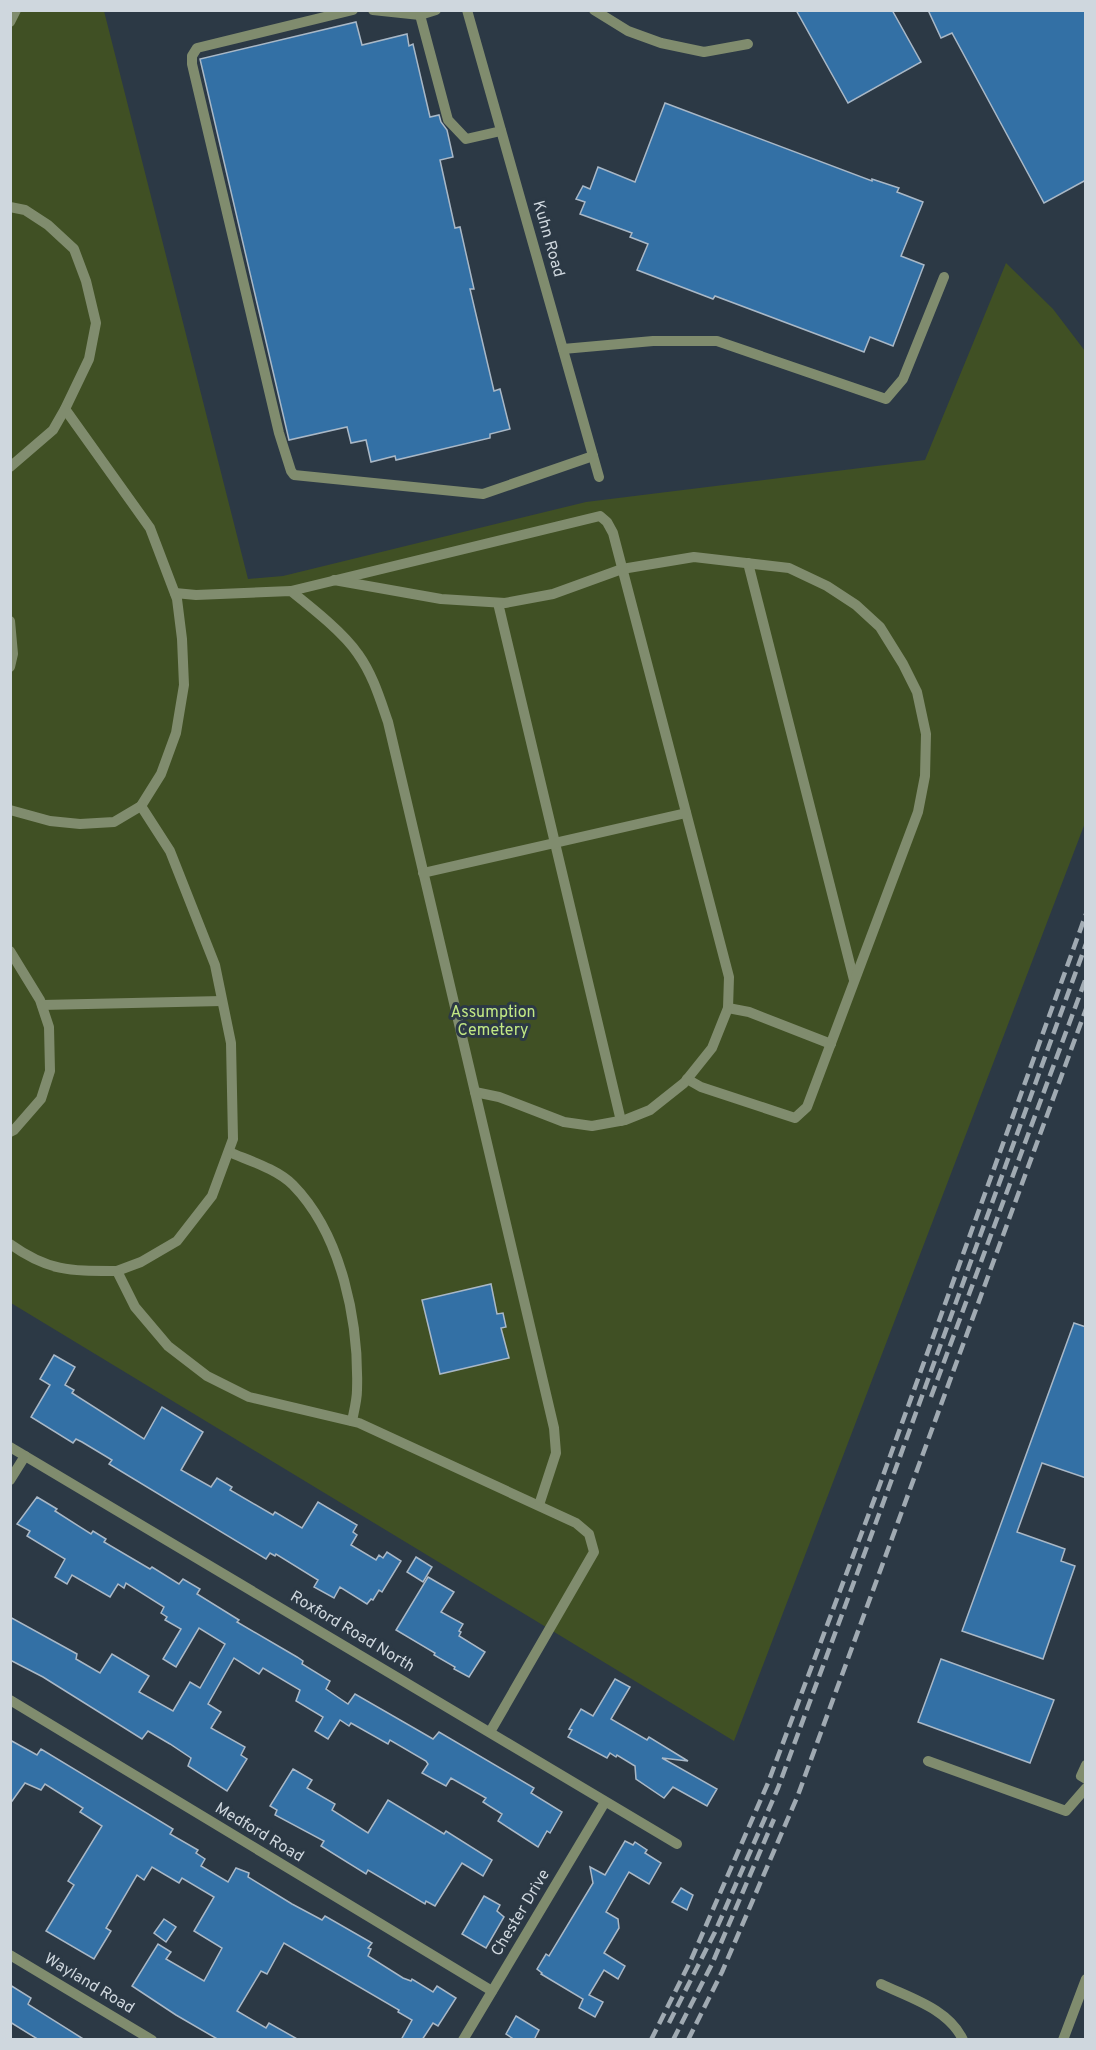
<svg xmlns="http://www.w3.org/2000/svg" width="1096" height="2050" viewBox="0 0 1096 2050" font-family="Overpass,sans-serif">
  <rect width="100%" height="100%" fill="#2c3945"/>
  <polygon fill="#405024" points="10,11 104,11 248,579 283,576 586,502 925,460 1006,263 1053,309 1085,351 1085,823 734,1741 11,1303"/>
  <g fill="#3370a5" stroke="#a9b8c7" stroke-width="1.5">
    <polygon points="796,10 892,10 921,62 848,103"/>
    <polygon points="928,10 1086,10 1086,180 1044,203 952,33 941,38"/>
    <polygon points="356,22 362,45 407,34 409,46 413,44 430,117 439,115 441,122 447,130 453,157 440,160 455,228 460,227 474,289 470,289 494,391 500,389 510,429 490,434 490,438 396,460 395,456 371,462 366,440 351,443 347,427 289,440 200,59"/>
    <polygon points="665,103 872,181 872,179 899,188 897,192 923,202 901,256 924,265 893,346 870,337 864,352 715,296 713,299 637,270 648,244 630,237 632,233 580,214 585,202 576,199 583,186 590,189 598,167 635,182"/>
    <polygon points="491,1284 497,1314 503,1313 506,1327 501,1328 509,1358 440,1374 422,1300"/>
    <polygon points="1074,1323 1086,1327 1086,1478 1042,1463 1017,1532 1065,1549 1061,1561 1075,1566 1043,1659 962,1631"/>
    <polygon points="54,1355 75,1367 65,1385 74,1390 72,1393 144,1439 162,1407 203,1432 181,1470 211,1487 217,1478 232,1487 230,1490 273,1515 275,1512 302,1528 318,1502 357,1525 353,1532 357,1535 351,1545 376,1560 379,1555 383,1558 387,1552 401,1561 382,1592 379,1590 373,1600 371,1599 367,1604 340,1587 334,1598 314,1587 318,1580 276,1554 275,1556 270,1553 266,1559 109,1464 112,1460 82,1442 76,1439 73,1443 31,1417 50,1385 40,1379"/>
    <polygon points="37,1497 57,1509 55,1511 91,1534 93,1531 106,1539 104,1542 150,1569 152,1567 179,1584 183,1579 200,1589 197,1594 239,1620 237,1622 297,1657 303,1661 302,1664 330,1681 326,1689 348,1704 355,1694 433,1739 439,1732 534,1788 531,1793 562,1812 550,1833 547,1831 538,1847 498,1821 502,1814 483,1802 486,1798 451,1778 446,1786 422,1773 428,1764 426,1761 390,1740 388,1744 351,1723 349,1726 340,1720 328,1739 315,1731 323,1717 296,1701 300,1690 263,1668 259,1674 234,1658 208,1704 221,1712 211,1728 245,1747 241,1755 247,1759 227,1791 188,1766 191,1758 170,1744 148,1731 142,1739 43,1677 10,1660 10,1617 77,1654 76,1659 100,1673 112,1654 149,1676 139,1692 173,1711 190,1682 200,1688 225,1644 199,1628 176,1667 163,1659 181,1629 165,1620 167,1617 161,1613 164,1607 126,1583 124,1588 118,1584 110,1597 72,1575 67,1584 55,1577 65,1559 27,1536 30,1531 17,1524"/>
    <polygon points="416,1557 432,1567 423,1582 407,1572"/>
    <polygon points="428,1577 454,1592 441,1612 463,1624 459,1631 461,1632 459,1636 485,1652 469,1677 454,1669 455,1667 434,1655 435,1653 396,1630"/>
    <polygon points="941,1659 1054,1700 1030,1763 918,1722"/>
    <polygon points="615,1679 630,1687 611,1719 647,1740 649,1737 688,1761 662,1758 717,1789 707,1806 673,1787 664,1798 636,1779 635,1766 617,1755 616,1757 610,1753 607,1758 568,1737 572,1730 569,1729 581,1709 593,1716"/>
    <polygon points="10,1740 37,1755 41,1749 173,1829 170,1834 198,1850 196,1853 205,1859 201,1866 228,1882 236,1868 249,1873 248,1877 292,1904 322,1920 325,1916 372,1943 368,1948 371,1949 368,1956 403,1978 411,1981 412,1979 433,1992 437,1986 456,1998 438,2026 433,2023 422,2040 401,2040 412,2020 398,2012 399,2010 284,1943 267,1974 261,1971 237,2011 266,2028 269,2023 299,2040 219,2040 176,2015 132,1986 158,1944 171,1952 166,1959 204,1981 222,1948 194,1931 214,1897 182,1878 179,1883 152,1867 144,1880 137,1875 106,1928 111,1931 94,1959 46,1931 74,1885 68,1881 102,1826 80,1812 83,1808 45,1784 41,1790 25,1783 10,1804"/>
    <polygon points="293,1769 312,1780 307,1788 335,1804 332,1810 368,1833 388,1800 444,1834 446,1831 492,1860 483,1876 462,1863 435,1906 426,1901 425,1904 368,1870 366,1874 321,1846 324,1841 275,1815 277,1810 270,1806"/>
    <polygon points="625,1841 633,1845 635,1842 647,1850 645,1853 661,1863 649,1884 629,1872 606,1912 618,1919 619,1928 604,1953 625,1966 618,1979 604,1970 589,1995 603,2002 595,2017 579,2008 583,1999 541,1974 542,1973 537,1969 546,1954 549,1956 593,1883 590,1867 605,1875"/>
    <polygon points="681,1888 693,1895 687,1910 672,1902"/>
    <polygon points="484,1896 500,1905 497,1911 504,1917 486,1948 462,1934"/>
    <polygon points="164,1919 176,1927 166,1942 154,1933"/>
    <polygon points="10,1985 31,1998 28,2004 29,2005 85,2040 39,2040 10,2022"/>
    <polygon points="516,2016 539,2030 534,2040 515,2040 506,2034"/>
  </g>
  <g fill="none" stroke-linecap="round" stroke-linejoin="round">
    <g stroke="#808c6e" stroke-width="10">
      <polyline points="353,10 197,48 192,56 192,64 279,433 291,471 294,475 483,494 593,456"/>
      <polyline points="373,10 420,15"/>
      <polyline points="436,10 420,15 448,120 466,139 501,131"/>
      <polyline points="467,10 599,477"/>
      <polyline points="594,10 628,31 661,43 704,52 748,44"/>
      <polyline points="10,22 16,10"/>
      <polyline points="10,207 25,210 48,225 74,249 86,281 96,323 89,359 65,409 53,430 10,467"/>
      <polyline points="563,349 653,341 717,341 886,399 903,379 944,277"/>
      <polyline points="748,563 854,980"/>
      <polyline points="334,580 441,599 505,603 553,594 622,569 694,557 789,568 827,586 856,605 880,627 903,664 917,692 926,734 925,776 918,812 807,1107 795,1118 701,1087 687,1079"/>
      <polyline points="291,591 600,516 607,522 613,533 729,977 728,1008 712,1048 684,1083 650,1110 625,1120 592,1126 564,1122 499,1097 475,1092"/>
      <path d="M175 593 196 595 291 591C311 607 344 633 358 654 373 675 380 699 388 722L554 1428 556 1453 539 1505"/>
      <polyline points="498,603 621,1121"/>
      <polyline points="10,621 13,654 10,667"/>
      <polyline points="10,810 50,821 80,824 114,822 141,806 161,774 176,733 184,685 182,639 177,599 150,528 65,409"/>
      <polyline points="423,873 686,813"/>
      <polyline points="10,951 40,1000 49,1027 50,1071 41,1099 14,1130 10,1132"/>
      <polyline points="42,1005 222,1001"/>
      <polyline points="728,1008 749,1012 831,1044"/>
      <path d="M229 1152C250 1161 277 1169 293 1185 342 1235 359 1322 357 1390 357 1400 354 1411 352 1421"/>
      <path d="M10 1244C49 1272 72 1271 117 1271L135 1307 168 1346 207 1376 249 1397 359 1423 576 1523 589 1534 594 1552 490 1732"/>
      <polyline points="117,1271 141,1262 177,1241 212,1196 233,1139 231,1043 215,965 170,851 141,806"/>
      <polyline points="10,1447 677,1844"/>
      <polyline points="10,1480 25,1456"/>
      <polyline points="10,1700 492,1991"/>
      <polyline points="928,1761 1066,1811 1086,1788"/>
      <polyline points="1086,1765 1081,1776 1086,1779"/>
      <polyline points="10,1955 152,2040"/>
      <path d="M881 1984C910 1998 949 2009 963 2040"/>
      <polyline points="463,2040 605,1802"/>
      <polyline points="1063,2040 1086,1979"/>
    </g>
    <g stroke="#a0aab2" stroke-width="4.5" stroke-dasharray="12 6" stroke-linecap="butt">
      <polyline points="931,1397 1086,978"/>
      <polyline points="669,2023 715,1932 778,1788 889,1487 1086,944"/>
      <polyline points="651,2040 691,1960 768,1783 880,1484 1086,914"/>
      <polyline points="673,2040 712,1964 774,1819"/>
      <polyline points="688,2040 722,1972 798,1795 1086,1009"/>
    </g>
  </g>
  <g text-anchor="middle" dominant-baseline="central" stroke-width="6" stroke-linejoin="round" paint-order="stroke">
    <g font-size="16" fill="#cfd7de" stroke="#2c3945">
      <text transform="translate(548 239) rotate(74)">Kuhn Road</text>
      <text transform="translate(352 1632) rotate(31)">Roxford Road North</text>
      <text transform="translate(259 1833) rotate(31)">Medford Road</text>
      <text transform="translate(521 1913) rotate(-59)">Chester Drive</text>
      <text transform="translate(89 1984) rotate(31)">Wayland Road</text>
    </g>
    <g font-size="16" fill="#c2e884" stroke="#2c3945">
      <text x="493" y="1013">Assumption<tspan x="493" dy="18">Cemetery</tspan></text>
    </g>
  </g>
  <rect width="1096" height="2050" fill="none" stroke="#cfd7de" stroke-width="24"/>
</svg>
